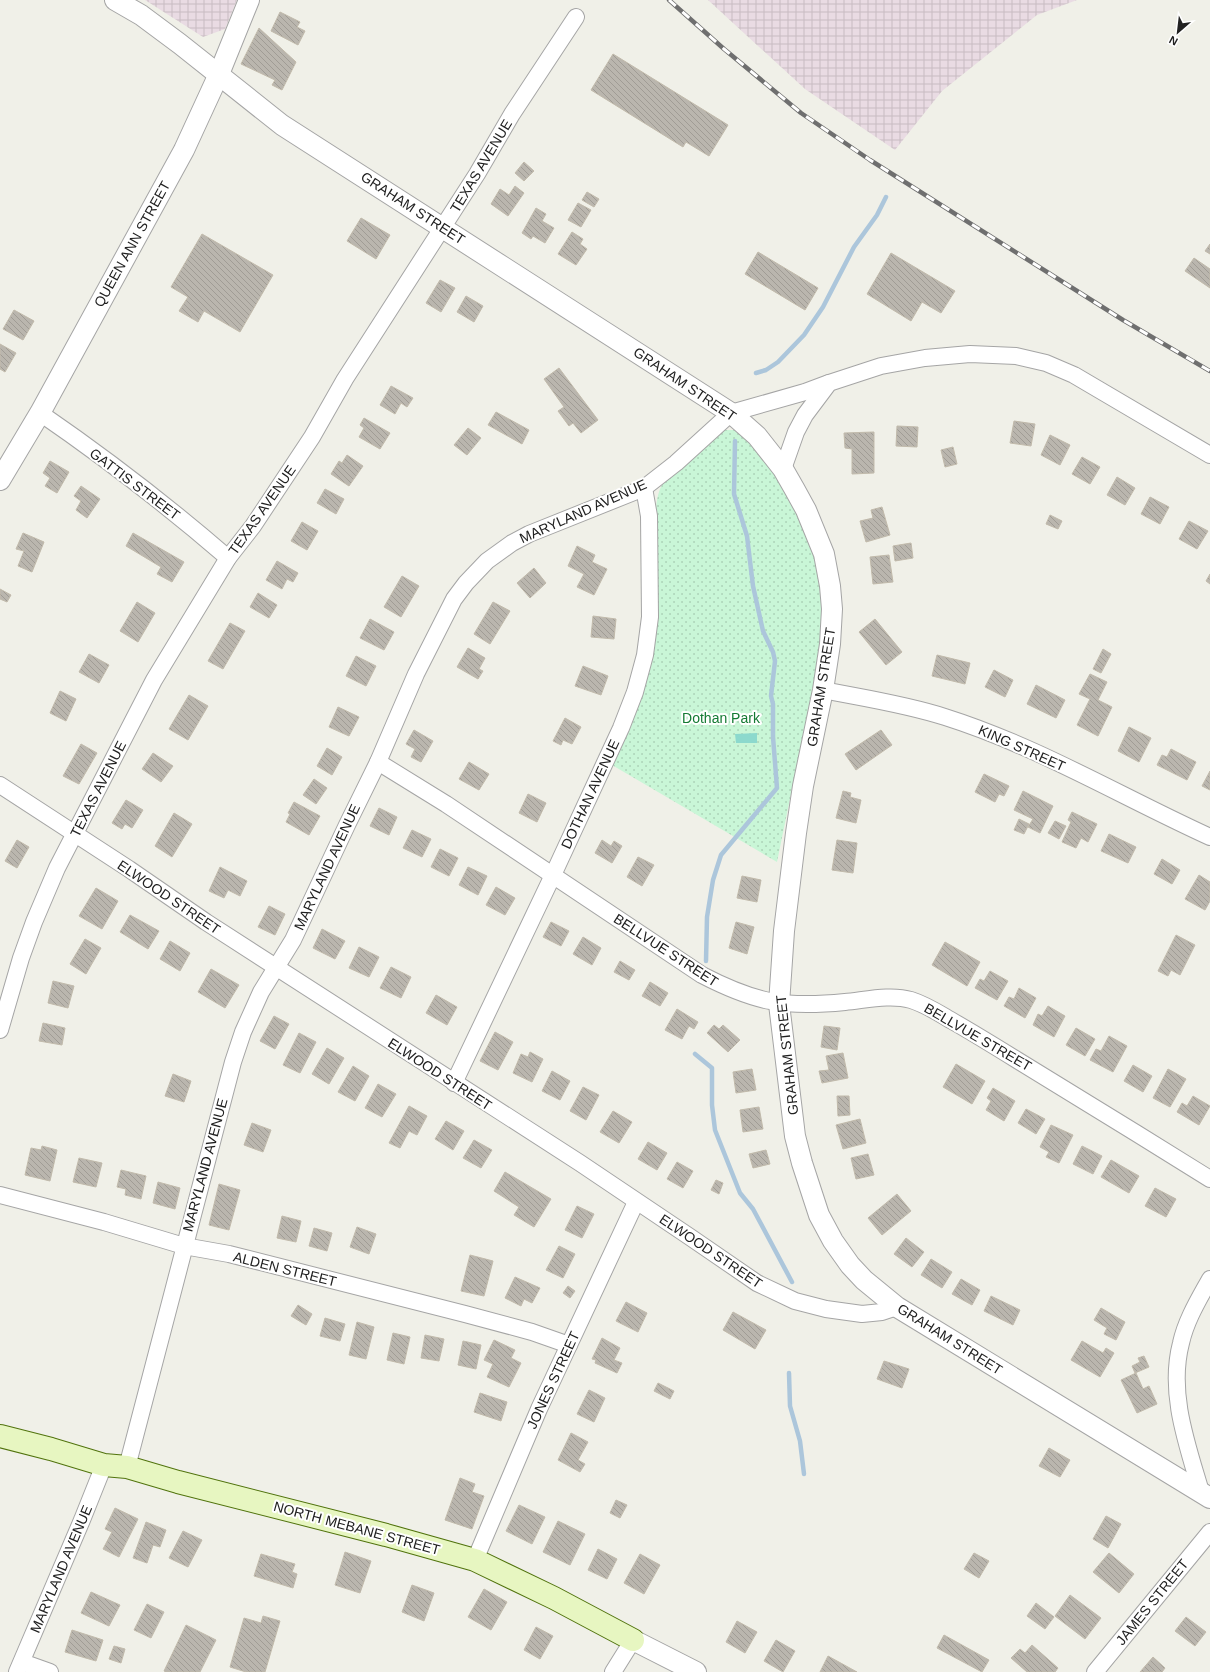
<svg xmlns="http://www.w3.org/2000/svg" width="1210" height="1672" viewBox="0 0 1210 1672" font-family="Arial,sans-serif">
  <defs>
    <pattern id="industrial-grid" width="8" height="8" patternUnits="userSpaceOnUse"><rect width="8" height="8" fill="#e9dbe3"/><path d="M0 4h8M4 0v8" fill="none" stroke="#c8bcc2"/></pattern>
    <pattern id="park-dots" width="8" height="8" patternUnits="userSpaceOnUse"><rect width="8" height="8" fill="#c9f6d7"/><path d="M2 2h.1M6 6h.1" fill="none" stroke="#acd3b8" stroke-width="1.8" stroke-linecap="round"/></pattern>
    <pattern id="building-back-hatch" width="6" height="6" patternUnits="userSpaceOnUse"><rect width="6" height="6" fill="#bab6ae"/><path d="M-1 5l2 2M0 0l6 6M5-1l2 2" fill="none" stroke="#a09c95"/></pattern>
  </defs>
  <rect width="100%" height="100%" fill="#f0f0e8"/>
  <g fill="url(#industrial-grid)">
    <polygon points="145,0 237,0 225,29 203,37"/>
    <polygon points="708,0 1077,0 1037,15 942,91 895,150 805,89"/>
  </g>
  <path fill="url(#park-dots)" d="M723 430H740L755 446 795 503 817 562 825 628 777 862 612 765 628 728 655 520C656 509 656 499 660 489 667 472 707 443 723 430Z"/>
  <polygon fill="#8cd9cd" points="757,733 757,743 736,743 735,734"/>
  <g fill="none" stroke-linecap="round" stroke-linejoin="round">
    <g stroke="#acc6db" stroke-width="4.5">
      <polyline points="756,373 766,370 778,362 804,335 823,307 854,247 877,215 886,197"/>
      <polyline points="706,961 707,917 713,880 721,855 777,788 773,737 773,704 771,696 775,661 773,652 763,631 753,586 747,536 734,494 735,441"/>
      <polyline points="695,1054 712,1068 712,1105 715,1130 740,1193 753,1209 792,1282"/>
      <polyline points="789,1373 790,1406 800,1441 804,1474"/>
    </g>
  </g>
  <g fill="url(#building-back-hatch)" stroke="#c1baab">
    <polygon points="280,12 300,22 297,27 305,31 298,45 271,31"/>
    <polygon points="259,28 296,62 282,90 272,85 275,80 241,64"/>
    <polygon points="613,54 728,125 709,156 686,142 683,147 591,90"/>
    <polygon points="524,162 534,171 524,181 515,173"/>
    <polygon points="515,186 524,193 508,216 491,204 500,189 509,195"/>
    <polygon points="587,192 599,199 594,207 582,200"/>
    <polygon points="578,203 591,210 581,227 568,220"/>
    <polygon points="536,208 546,214 542,221 554,228 545,243 533,236 531,239 522,233"/>
    <polygon points="361,218 390,235 376,259 347,241"/>
    <polygon points="572,232 583,239 580,244 587,249 576,265 558,254"/>
    <polygon points="202,234 273,275 240,332 204,311 198,322 179,311 188,297 171,287"/>
    <polygon points="1210,244 1210,254 1205,251"/>
    <polygon points="758,252 818,288 805,310 745,274"/>
    <polygon points="891,253 955,291 941,313 922,302 911,321 867,294"/>
    <polygon points="1194,258 1210,269 1210,288 1185,271"/>
    <polygon points="440,280 455,288 441,312 426,303"/>
    <polygon points="466,296 483,306 474,322 457,312"/>
    <polygon points="14,310 34,321 23,340 3,329"/>
    <polygon points="0,344 16,353 5,372 0,369"/>
    <polygon points="559,368 598,420 581,433 573,423 569,426 558,411 564,407 544,379"/>
    <polygon points="391,386 413,398 407,407 401,403 395,414 380,405"/>
    <polygon points="496,412 529,430 522,444 488,425"/>
    <polygon points="364,418 390,433 380,449 359,437 364,428 360,425"/>
    <polygon points="1014,421 1035,424 1031,446 1010,443"/>
    <polygon points="897,426 918,427 917,447 896,446"/>
    <polygon points="468,428 481,438 467,455 454,445"/>
    <polygon points="874,432 874,473 852,474 852,449 845,448 844,433"/>
    <polygon points="1050,435 1070,445 1060,465 1041,455"/>
    <polygon points="953,447 957,464 945,467 941,450"/>
    <polygon points="347,455 363,466 349,486 331,474 339,461 342,463"/>
    <polygon points="1082,457 1100,467 1090,484 1072,474"/>
    <polygon points="50,461 69,472 57,493 45,486 50,478 43,473"/>
    <polygon points="1117,477 1135,488 1125,505 1107,495"/>
    <polygon points="81,486 100,499 87,518 76,510 81,501 74,496"/>
    <polygon points="325,489 344,499 336,514 317,503"/>
    <polygon points="1150,497 1169,507 1160,524 1141,514"/>
    <polygon points="882,507 890,535 866,542 860,521 873,518 871,510"/>
    <polygon points="1050,515 1062,521 1058,529 1046,524"/>
    <polygon points="1189,521 1208,531 1197,549 1179,539"/>
    <polygon points="302,522 318,531 307,550 291,541"/>
    <polygon points="23,533 44,542 32,572 18,566 24,551 16,549"/>
    <polygon points="133,533 184,562 172,582 157,574 161,567 126,546"/>
    <polygon points="911,543 913,558 895,561 893,546"/>
    <polygon points="577,546 595,555 592,562 607,569 594,595 577,587 584,574 568,566"/>
    <polygon points="889,555 893,582 873,584 870,557"/>
    <polygon points="277,561 298,573 293,582 287,579 282,589 266,580"/>
    <polygon points="534,568 546,583 530,598 517,583"/>
    <polygon points="1210,574 1210,584 1206,581"/>
    <polygon points="402,576 419,586 401,617 384,607"/>
    <polygon points="0,589 11,595 7,602 0,599"/>
    <polygon points="258,593 277,605 269,618 250,607"/>
    <polygon points="137,602 155,613 138,642 120,631"/>
    <polygon points="493,602 510,611 490,644 474,634"/>
    <polygon points="593,616 616,619 614,639 591,637"/>
    <polygon points="370,619 394,632 384,650 360,638"/>
    <polygon points="875,619 902,652 886,665 859,632"/>
    <polygon points="230,623 245,631 223,669 208,661"/>
    <polygon points="468,648 485,658 479,669 483,671 478,679 457,667"/>
    <polygon points="1103,649 1111,654 1101,673 1093,669"/>
    <polygon points="89,654 109,665 99,683 79,672"/>
    <polygon points="937,655 970,663 965,684 932,676"/>
    <polygon points="356,656 376,666 366,686 346,676"/>
    <polygon points="583,666 608,676 601,695 575,686"/>
    <polygon points="994,670 1013,680 1005,697 985,687"/>
    <polygon points="1090,674 1107,682 1098,700 1112,707 1098,736 1077,725 1090,699 1079,694"/>
    <polygon points="1036,685 1065,700 1056,718 1027,704"/>
    <polygon points="60,691 76,699 66,721 50,713"/>
    <polygon points="189,695 208,706 188,740 169,729"/>
    <polygon points="338,707 359,717 349,736 329,727"/>
    <polygon points="565,718 581,727 572,744 563,740 561,745 553,741"/>
    <polygon points="1129,727 1151,738 1139,762 1118,751"/>
    <polygon points="414,730 433,741 421,762 411,757 415,749 406,744"/>
    <polygon points="881,730 892,745 856,770 845,754"/>
    <polygon points="81,744 97,753 79,784 63,776"/>
    <polygon points="327,748 342,757 332,775 317,766"/>
    <polygon points="1171,749 1196,762 1187,780 1157,765 1162,755 1167,757"/>
    <polygon points="153,753 173,766 161,782 142,769"/>
    <polygon points="469,762 489,774 479,790 459,779"/>
    <polygon points="1210,771 1210,790 1202,786"/>
    <polygon points="984,774 1009,786 1004,796 999,794 995,802 975,792"/>
    <polygon points="314,779 327,788 316,804 303,795"/>
    <polygon points="843,791 851,793 850,797 861,800 856,823 836,818"/>
    <polygon points="1023,791 1053,806 1040,833 1028,827 1033,819 1014,810"/>
    <polygon points="528,794 546,803 537,822 519,813"/>
    <polygon points="126,800 143,810 132,828 125,824 122,829 112,823"/>
    <polygon points="294,802 320,816 309,835 286,822 290,814 288,813"/>
    <polygon points="379,808 397,817 389,835 370,826"/>
    <polygon points="1072,812 1097,824 1088,842 1081,838 1076,848 1062,842 1071,822 1068,820"/>
    <polygon points="174,813 192,824 172,857 155,846"/>
    <polygon points="1019,819 1029,824 1024,834 1014,830"/>
    <polygon points="1055,821 1066,826 1059,839 1048,833"/>
    <polygon points="412,830 431,839 422,857 403,848"/>
    <polygon points="1109,834 1136,847 1128,863 1101,851"/>
    <polygon points="17,840 29,847 17,868 5,861"/>
    <polygon points="602,840 611,846 614,841 622,846 612,863 595,853"/>
    <polygon points="837,840 857,843 853,873 832,870"/>
    <polygon points="440,849 458,858 449,876 431,867"/>
    <polygon points="638,857 654,865 642,886 627,877"/>
    <polygon points="1162,859 1180,870 1172,884 1154,874"/>
    <polygon points="220,867 247,881 240,896 228,890 224,898 209,891"/>
    <polygon points="468,867 487,876 478,895 459,885"/>
    <polygon points="1199,875 1210,882 1210,901 1205,910 1185,899"/>
    <polygon points="742,876 761,880 757,902 737,898"/>
    <polygon points="496,887 515,898 505,915 486,905"/>
    <polygon points="96,888 118,901 102,929 79,916"/>
    <polygon points="269,906 285,914 275,935 258,927"/>
    <polygon points="130,915 159,931 148,949 120,932"/>
    <polygon points="551,922 569,931 561,946 543,937"/>
    <polygon points="736,922 754,927 747,954 729,948"/>
    <polygon points="322,929 345,941 335,959 313,948"/>
    <polygon points="1176,935 1195,945 1180,975 1171,970 1168,976 1158,971"/>
    <polygon points="583,937 601,948 592,965 573,954"/>
    <polygon points="85,939 101,948 86,974 70,964"/>
    <polygon points="170,941 190,953 180,971 160,959"/>
    <polygon points="945,942 980,962 967,986 932,965"/>
    <polygon points="359,947 379,957 369,977 349,968"/>
    <polygon points="620,961 635,970 629,980 614,972"/>
    <polygon points="391,967 411,977 401,998 380,988"/>
    <polygon points="211,969 239,985 225,1008 198,992"/>
    <polygon points="990,971 1008,981 997,1000 975,988 980,979 984,981"/>
    <polygon points="53,981 74,986 68,1008 48,1003"/>
    <polygon points="650,982 668,993 660,1006 642,996"/>
    <polygon points="1019,988 1036,998 1025,1018 1004,1006 1009,997 1014,999"/>
    <polygon points="436,995 457,1007 447,1025 426,1013"/>
    <polygon points="1048,1006 1065,1016 1054,1037 1033,1025 1038,1014 1042,1016"/>
    <polygon points="677,1009 698,1022 694,1029 689,1026 682,1039 665,1030"/>
    <polygon points="274,1016 289,1024 275,1049 260,1041"/>
    <polygon points="43,1023 65,1028 62,1045 39,1041"/>
    <polygon points="714,1025 719,1029 723,1025 740,1040 728,1052 707,1033"/>
    <polygon points="824,1026 840,1028 837,1050 821,1047"/>
    <polygon points="1076,1028 1095,1039 1085,1056 1066,1045"/>
    <polygon points="495,1032 513,1042 498,1070 480,1061"/>
    <polygon points="299,1033 316,1042 300,1073 283,1065"/>
    <polygon points="1109,1036 1127,1046 1113,1072 1090,1060 1096,1049 1101,1051"/>
    <polygon points="327,1048 344,1058 329,1084 312,1074"/>
    <polygon points="530,1052 543,1059 532,1082 513,1073 521,1054 528,1057"/>
    <polygon points="843,1053 848,1078 822,1083 819,1071 829,1070 826,1056"/>
    <polygon points="956,1064 985,1081 972,1104 943,1087"/>
    <polygon points="1133,1065 1152,1076 1143,1092 1124,1081"/>
    <polygon points="353,1066 369,1076 355,1101 338,1092"/>
    <polygon points="752,1069 756,1090 736,1093 733,1072"/>
    <polygon points="1168,1069 1186,1079 1170,1107 1153,1098"/>
    <polygon points="552,1071 570,1081 560,1100 542,1091"/>
    <polygon points="173,1074 191,1081 184,1102 165,1096"/>
    <polygon points="378,1084 396,1094 382,1117 365,1108"/>
    <polygon points="583,1087 599,1095 586,1120 570,1111"/>
    <polygon points="993,1088 1015,1101 1004,1121 986,1110 991,1101 987,1098"/>
    <polygon points="837,1096 849,1096 850,1115 838,1116"/>
    <polygon points="1193,1096 1210,1106 1199,1125 1177,1112 1182,1103 1187,1106"/>
    <polygon points="409,1106 427,1116 417,1135 409,1131 400,1148 389,1143"/>
    <polygon points="759,1107 763,1129 743,1132 740,1110"/>
    <polygon points="1026,1109 1045,1119 1036,1134 1018,1123"/>
    <polygon points="613,1111 632,1122 619,1143 600,1132"/>
    <polygon points="860,1119 866,1143 843,1149 836,1125"/>
    <polygon points="446,1121 464,1131 453,1150 435,1139"/>
    <polygon points="252,1123 271,1130 263,1152 244,1145"/>
    <polygon points="1051,1125 1073,1135 1059,1163 1046,1157 1049,1152 1040,1147"/>
    <polygon points="474,1140 492,1150 481,1168 463,1158"/>
    <polygon points="648,1142 667,1153 657,1170 638,1159"/>
    <polygon points="42,1146 57,1150 50,1181 25,1175 31,1148 41,1150"/>
    <polygon points="1082,1146 1102,1156 1093,1174 1073,1164"/>
    <polygon points="766,1150 770,1164 753,1168 749,1154"/>
    <polygon points="868,1154 874,1175 856,1179 851,1158"/>
    <polygon points="79,1158 102,1163 96,1187 73,1182"/>
    <polygon points="1111,1160 1139,1176 1129,1193 1101,1177"/>
    <polygon points="677,1162 693,1171 683,1188 667,1179"/>
    <polygon points="121,1170 146,1176 141,1199 125,1195 126,1189 117,1187"/>
    <polygon points="505,1172 551,1199 534,1227 514,1215 519,1207 494,1191"/>
    <polygon points="716,1180 723,1183 719,1194 711,1190"/>
    <polygon points="158,1182 180,1188 175,1209 153,1203"/>
    <polygon points="219,1184 240,1190 229,1230 209,1225"/>
    <polygon points="1155,1188 1176,1199 1166,1217 1145,1206"/>
    <polygon points="897,1194 911,1211 882,1235 868,1218"/>
    <polygon points="577,1206 594,1214 582,1238 565,1230"/>
    <polygon points="282,1216 301,1221 296,1242 277,1238"/>
    <polygon points="357,1227 376,1234 369,1254 350,1247"/>
    <polygon points="314,1228 332,1233 327,1251 309,1246"/>
    <polygon points="906,1238 924,1252 912,1267 894,1254"/>
    <polygon points="559,1246 575,1254 563,1278 546,1270"/>
    <polygon points="470,1255 493,1261 484,1296 461,1291"/>
    <polygon points="931,1259 952,1272 942,1288 921,1275"/>
    <polygon points="515,1277 540,1288 532,1303 524,1299 521,1306 505,1298"/>
    <polygon points="961,1279 980,1290 972,1305 952,1294"/>
    <polygon points="568,1286 575,1291 570,1298 563,1293"/>
    <polygon points="991,1296 1020,1310 1013,1325 984,1311"/>
    <polygon points="626,1302 647,1313 638,1332 616,1321"/>
    <polygon points="298,1305 312,1314 306,1325 291,1316"/>
    <polygon points="1101,1308 1125,1322 1116,1340 1104,1334 1107,1328 1094,1320"/>
    <polygon points="733,1312 766,1330 755,1349 723,1330"/>
    <polygon points="325,1318 345,1324 340,1341 320,1336"/>
    <polygon points="357,1322 374,1327 366,1359 349,1355"/>
    <polygon points="393,1333 410,1337 404,1364 387,1360"/>
    <polygon points="425,1335 444,1339 439,1361 421,1358"/>
    <polygon points="602,1338 620,1348 614,1360 622,1363 617,1373 595,1363 596,1360 592,1359"/>
    <polygon points="494,1340 515,1350 511,1358 521,1363 509,1387 487,1377 493,1364 484,1360"/>
    <polygon points="463,1341 481,1345 476,1369 458,1365"/>
    <polygon points="1082,1341 1103,1353 1106,1348 1114,1353 1100,1377 1071,1360"/>
    <polygon points="1144,1356 1149,1367 1135,1373 1132,1366 1140,1362 1138,1358"/>
    <polygon points="884,1361 909,1369 902,1388 877,1379"/>
    <polygon points="1136,1373 1143,1389 1149,1386 1157,1404 1137,1413 1121,1380"/>
    <polygon points="658,1383 674,1391 670,1399 654,1391"/>
    <polygon points="589,1390 605,1398 594,1422 577,1414"/>
    <polygon points="480,1393 507,1402 501,1421 474,1412"/>
    <polygon points="571,1433 588,1442 578,1460 585,1464 580,1472 558,1460"/>
    <polygon points="1049,1448 1070,1460 1060,1477 1039,1466"/>
    <polygon points="460,1478 475,1484 472,1492 484,1496 472,1529 445,1520"/>
    <polygon points="616,1500 627,1505 620,1518 610,1513"/>
    <polygon points="519,1505 545,1517 532,1544 506,1531"/>
    <polygon points="115,1508 138,1519 119,1557 103,1549 112,1532 105,1529"/>
    <polygon points="1106,1516 1121,1524 1108,1548 1093,1539"/>
    <polygon points="558,1521 585,1534 570,1565 543,1552"/>
    <polygon points="146,1522 166,1530 160,1547 153,1545 147,1563 133,1558"/>
    <polygon points="183,1531 202,1540 188,1567 169,1558"/>
    <polygon points="598,1549 617,1559 607,1579 588,1570"/>
    <polygon points="345,1552 371,1561 360,1593 335,1585"/>
    <polygon points="974,1553 989,1561 979,1578 964,1569"/>
    <polygon points="1109,1553 1134,1574 1119,1593 1093,1572"/>
    <polygon points="261,1554 295,1564 292,1572 297,1574 293,1588 254,1576"/>
    <polygon points="640,1554 660,1565 644,1594 624,1583"/>
    <polygon points="412,1585 434,1593 424,1621 402,1612"/>
    <polygon points="484,1589 507,1602 491,1630 468,1617"/>
    <polygon points="91,1592 120,1605 109,1626 81,1613"/>
    <polygon points="1070,1595 1101,1618 1085,1639 1055,1616"/>
    <polygon points="1036,1603 1054,1617 1045,1629 1027,1616"/>
    <polygon points="147,1604 164,1612 151,1638 134,1630"/>
    <polygon points="263,1616 280,1621 265,1672 246,1672 230,1667 244,1618 261,1623"/>
    <polygon points="1186,1617 1206,1632 1195,1646 1175,1631"/>
    <polygon points="737,1621 757,1632 745,1653 726,1642"/>
    <polygon points="186,1625 216,1640 200,1672 166,1672 164,1671"/>
    <polygon points="536,1627 553,1636 540,1659 524,1650"/>
    <polygon points="72,1630 103,1640 96,1661 65,1652"/>
    <polygon points="944,1635 989,1660 982,1672 937,1648"/>
    <polygon points="776,1640 795,1651 783,1672 764,1661"/>
    <polygon points="1032,1645 1058,1668 1055,1672 1027,1672 1011,1658 1020,1649 1025,1653"/>
    <polygon points="114,1646 125,1649 121,1663 109,1659"/>
    <polygon points="828,1656 857,1672 820,1672"/>
    <polygon points="1153,1657 1165,1668 1162,1672 1140,1672"/>
  </g>
  <g fill="none" stroke-linecap="round" stroke-linejoin="round">
    <g stroke="#a5a5a5" stroke-width="18">
      <g id="minor">
        <path d="M40 413C104 457 169 507 228 558"/>
        <polyline points="783,469 796,432 805,415 829,383 881,366 925,358 970,354 1016,356 1046,363 1074,375 1210,455"/>
        <path d="M823 690C863 698 905 704 945 717 1037 746 1122 797 1210 837"/>
        <path d="M378 762 446 804 702 975C756 1003 785 1008 845 1002 866 1000 891 994 911 1000 927 1005 940 1014 954 1022 975 1034 996 1047 1017 1060 1081 1099 1146 1139 1210 1179"/>
        <polyline points="0,785 129,869 206,922 580,1163 690,1237 757,1283 795,1301 826,1309 862,1314 882,1312 897,1307"/>
        <polyline points="0,1030 21,958 34,922 57,868 154,680 228,558 253,526 312,437 345,379 477,174 512,114 576,17"/>
        <polyline points="454,1083 553,875 621,728 635,692 645,655 650,617 649,516 644,488"/>
        <polyline points="0,1195 104,1222 184,1246 229,1254 465,1314 532,1332 569,1345"/>
        <polyline points="127,1467 233,1062 243,1032 261,992 293,940 347,825 378,762 416,674 454,599 466,583 487,561 512,543 529,534 644,488 676,463 731,413 805,392 829,383"/>
        <path d="M1201 1492C1187 1444 1168 1393 1181 1343 1186 1320 1199 1299 1210 1279"/>
        <polyline points="475,1560 539,1409 636,1202"/>
        <polyline points="22,1662 50,1672"/>
        <polyline points="17,1672 82,1520 104,1465"/>
        <polyline points="613,1672 633,1640"/>
        <polyline points="1095,1672 1210,1532"/>
      </g>
    </g>
    <g stroke="#a5a5a5" stroke-width="22">
      <g id="tertiary">
        <polyline points="115,0 141,15 180,44 282,125 731,413 757,436 783,469 795,490 806,510 824,554 830,586 832,609 830,644 823,690 803,786 796,833 784,931 779,1004 795,1136 802,1163 819,1215 833,1241 850,1265 864,1280 897,1307 1210,1498"/>
        <polyline points="0,480 40,413 184,150 219,74 249,0"/>
        <polyline points="633,1640 696,1672"/>
      </g>
    </g>
    <g stroke="#51730d" stroke-width="24">
      <polyline id="secondary" points="0,1436 51,1449 104,1465 127,1467 178,1482 386,1535 475,1560 554,1598 633,1640"/>
    </g>
    <use href="#minor" stroke="#fff" stroke-width="16"/>
    <use href="#tertiary" stroke="#fff" stroke-width="20"/>
    <use href="#secondary" stroke="#e7f6c1" stroke-width="22"/>
    <g stroke="#6f6f6f" stroke-width="4.5">
      <polyline id="rail" points="669,0 724,49 801,113 870,160 1123,320 1210,371"/>
    </g>
    <use href="#rail" stroke="#fff" stroke-width="3" stroke-dasharray="9" stroke-linecap="butt"/>
  </g>
  <g text-anchor="middle" dominant-baseline="central" stroke-width="4" stroke-linejoin="round" paint-order="stroke">
    <g font-size="14" fill="#212121" stroke="#fff">
      <text transform="translate(481 166) rotate(-59)">TEXAS AVENUE</text>
      <text transform="translate(413 208) rotate(33)">GRAHAM STREET</text>
      <text transform="translate(132 244) rotate(-61)">QUEEN ANN STREET</text>
      <text transform="translate(685 384) rotate(34)">GRAHAM STREET</text>
      <text transform="translate(135 484) rotate(37)">GATTIS STREET</text>
      <text transform="translate(262 510) rotate(-55)">TEXAS AVENUE</text>
      <text transform="translate(583 511) rotate(-24)">MARYLAND AVENUE</text>
      <text transform="translate(821 687) rotate(-81)">GRAHAM STREET</text>
      <text transform="translate(1022 748) rotate(24)">KING STREET</text>
      <text transform="translate(98 789) rotate(-63)">TEXAS AVENUE</text>
      <text transform="translate(590 794) rotate(-65)">DOTHAN AVENUE</text>
      <text transform="translate(327 867) rotate(-65)">MARYLAND AVENUE</text>
      <text transform="translate(169 897) rotate(34)">ELWOOD STREET</text>
      <text transform="translate(666 950) rotate(33)">BELLVUE STREET</text>
      <text transform="translate(978 1037) rotate(30)">BELLVUE STREET</text>
      <text transform="translate(787 1055) rotate(-96)">GRAHAM STREET</text>
      <text transform="translate(440 1074) rotate(33)">ELWOOD STREET</text>
      <text transform="translate(205 1165) rotate(-75)">MARYLAND AVENUE</text>
      <text transform="translate(711 1251) rotate(34)">ELWOOD STREET</text>
      <text transform="translate(285 1269) rotate(14)">ALDEN STREET</text>
      <text transform="translate(950 1339) rotate(32)">GRAHAM STREET</text>
      <text transform="translate(553 1380) rotate(-65)">JONES STREET</text>
      <text transform="translate(357 1528) rotate(15)">NORTH MEBANE STREET</text>
      <text transform="translate(61 1569) rotate(-67)">MARYLAND AVENUE</text>
      <text transform="translate(1152 1602) rotate(-51)">JAMES STREET</text>
    </g>
    <g font-size="14" fill="#147a33" stroke="#fff">
      <text x="721" y="718">Dothan Park</text>
    </g>
  </g>
  <g transform="translate(1178 32) rotate(208)" stroke="#ffffff" stroke-width="3" paint-order="stroke">
  <path d="M0-3L7 15L0 10L-7 15Z" fill="#212121"/>
  <text y="-6" font-size="11" font-weight="bold" text-anchor="middle" fill="#212121">N</text>
  </g>
</svg>
